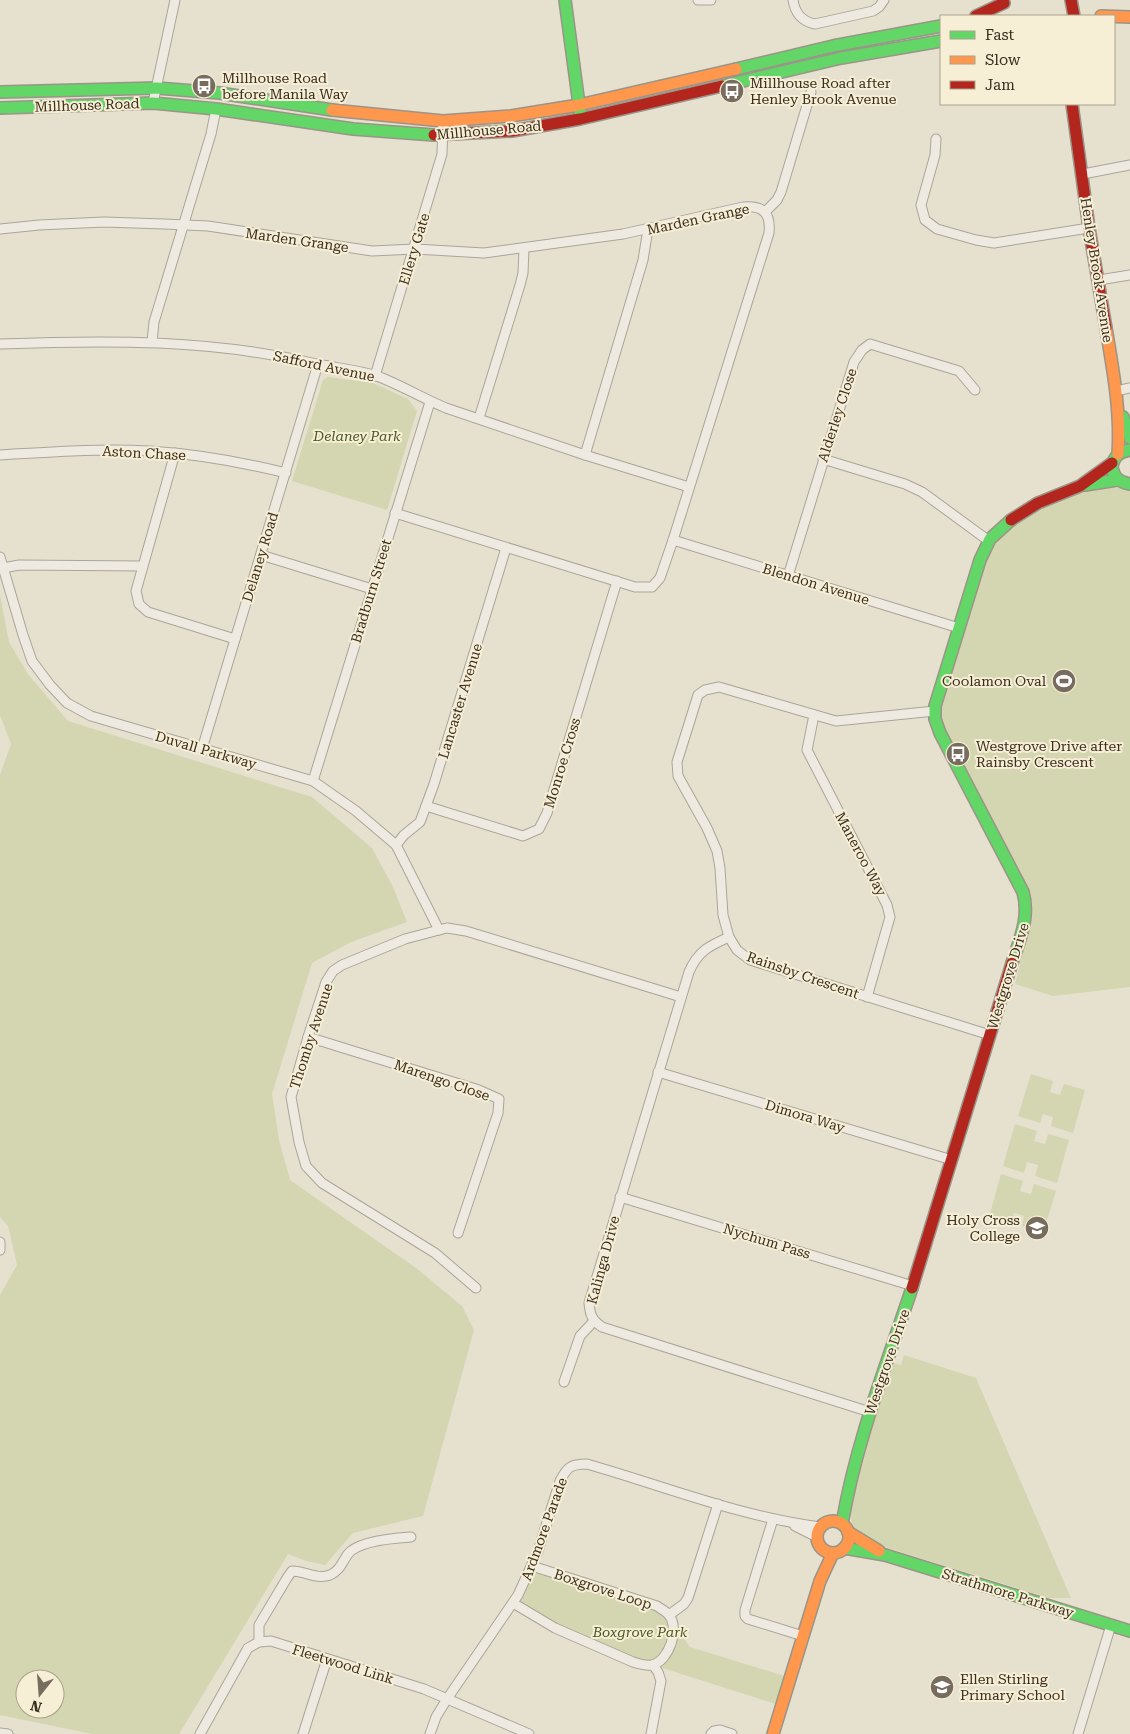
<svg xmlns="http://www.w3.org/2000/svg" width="1130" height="1734" viewBox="0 0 1130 1734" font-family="'Roboto Serif',serif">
  <rect width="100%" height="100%" fill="#e6e0cf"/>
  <g fill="#d4d6b1" fill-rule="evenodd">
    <polygon points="328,377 373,383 408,399 417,411 387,510 292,481 323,380"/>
    <polygon points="1106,487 1130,489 1130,987 1053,996 1015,984 1031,920 945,735 938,706 983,566 993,544 1023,518 1083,489"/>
    <path d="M0 595 9 642 28 674 68 721 312 797 372 848 393 887 407 922 351 942 312 963 272 1094 279 1140 290 1180 416 1268 462 1306 474 1330 423 1516 353 1533 325 1565 306 1561 288 1554 179 1734H92L0 1715V1295L17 1265 8 1226 0 1217V775L11 744 0 715ZM25 1679H55V1709H25Z"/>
    <polygon points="1031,1074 1053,1081 1050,1092 1060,1095 1064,1084 1085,1090 1073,1133 1051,1126 1053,1117 1043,1114 1040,1123 1018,1116"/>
    <polygon points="1015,1124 1037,1131 1034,1141 1045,1144 1048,1134 1069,1140 1057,1183 1035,1176 1038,1165 1027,1162 1024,1173 1003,1166"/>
    <polygon points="1001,1174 1023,1181 1020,1191 1031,1194 1034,1184 1056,1191 1043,1233 1022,1226 1024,1216 1014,1213 1011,1223 989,1217"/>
    <path d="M904 1355 976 1378 1071 1598H1049L872 1543C855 1532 850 1531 851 1508L890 1362 901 1365Z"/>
    <polygon points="532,1566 657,1606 673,1624 690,1647 791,1678 782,1706 653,1665 633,1662 513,1603"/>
  </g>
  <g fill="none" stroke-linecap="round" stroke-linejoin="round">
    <g stroke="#aba598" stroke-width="11">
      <g id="street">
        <polyline points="698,0 711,0"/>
        <path d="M793 0C795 13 801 21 815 24L873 11 879 7 884 0"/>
        <polyline points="153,103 175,0"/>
        <polyline points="936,139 935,155 921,205 925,220 937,229 976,240 994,243 1089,228"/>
        <polyline points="1083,174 1130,165"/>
        <polyline points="765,212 777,200 781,192 811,92"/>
        <path d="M0 229 39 225 104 222 164 224 208 226 372 251 415 249 484 253 623 234 743 207C763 205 771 213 769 233L673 540 660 578 652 587H635L395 513"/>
        <polyline points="1099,280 1130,275"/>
        <polyline points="152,342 154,322 211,134 216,109"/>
        <path d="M0 344C108 340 211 339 317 364 337 368 358 370 377 376 401 385 422 398 446 408L585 455 689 487"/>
        <polyline points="375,376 442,154 443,121"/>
        <polyline points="1116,391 1130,388"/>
        <polyline points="479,418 520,285 523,273 524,248"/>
        <polyline points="175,453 136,591 139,604 148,612 235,639"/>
        <path d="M0 455C50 452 100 448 150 451 195 454 242 462 286 473"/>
        <polyline points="585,455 643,260 648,229"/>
        <polyline points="823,459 905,484 922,492 989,541"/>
        <polyline points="673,540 959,628"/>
        <polyline points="261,555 372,589"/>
        <polyline points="0,557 23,635 32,661 50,685 67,703 91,716 313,781 356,811 396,845 439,930"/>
        <polyline points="3,568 19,565 142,566"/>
        <polyline points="788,576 854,362 862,350 870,344 959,371 975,390"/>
        <polyline points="935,711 836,721 719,687 705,690 698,695 677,762 678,776 707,828 717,851 720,868 723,915 729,937 737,950 750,960 990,1035"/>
        <polyline points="814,715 807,750 887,905 890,917 867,997"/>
        <polyline points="202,749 318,364"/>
        <polyline points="313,781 430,402"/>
        <polyline points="426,806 523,836 539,829 547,813 617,581"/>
        <polyline points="396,845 404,835 420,822 434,784 506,548"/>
        <path d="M729 937C709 946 698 951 689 972L589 1303C590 1315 592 1320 602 1327L870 1412"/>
        <polyline points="308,1037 479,1090 499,1099 498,1113 458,1233"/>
        <polyline points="658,1072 952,1160"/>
        <polyline points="620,1197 913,1286"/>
        <polyline points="0,1242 0,1250"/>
        <polyline points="476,1288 435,1253 322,1183 306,1166 299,1142 291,1097 308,1037 326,982 333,971 342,965 405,939 439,930 447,928 466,931 681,997"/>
        <polyline points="564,1382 580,1336 594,1321"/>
        <polyline points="773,1519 745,1610 745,1616 748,1619 803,1636"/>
        <polyline points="795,1526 817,1537"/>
        <path d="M513 1603 555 1628 633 1662C639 1664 645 1666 652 1665 669 1661 680 1629 669 1615 667 1612 661 1609 657 1606L532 1566"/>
        <polyline points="669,1615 684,1604 688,1598 718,1504"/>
        <path d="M259 1642V1625L287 1578 292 1571C306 1571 316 1580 330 1575 340 1571 342 1562 348 1554 358 1541 395 1538 411 1537"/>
        <polyline points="0,1733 8,1734"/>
        <polyline points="200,1734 248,1648 259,1642 271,1641 424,1689 529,1734"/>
        <polyline points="303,1734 327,1659"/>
        <path d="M430 1734 436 1717 447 1699 518 1595 538 1551 560 1481C567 1467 571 1464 587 1464 664 1486 741 1517 821 1527"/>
        <polyline points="651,1734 661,1681 658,1672 653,1665"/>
        <polyline points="711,1734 714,1731 720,1730 732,1734"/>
        <polyline points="1078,1734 1111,1625"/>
      </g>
    </g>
    <g stroke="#9b9488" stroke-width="14">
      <g id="fast">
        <polyline points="565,0 580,112"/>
        <polyline points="736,69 833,46 941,26"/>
        <polyline points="722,86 841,58 941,41"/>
        <polyline points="0,92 157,88 219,93 332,110"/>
        <polyline points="0,108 153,103 216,109 353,129 434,135"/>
        <polyline points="1123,417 1130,438"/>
        <path d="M1130 450C1119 452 1114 456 1112 467 1114 478 1119 482 1130 484"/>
        <polyline points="1085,485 1117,480"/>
        <path d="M1011 520 990 539 980 560 935 706V719L940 733 1023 892C1030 917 1020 939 1012 963"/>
        <path d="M842 1524C856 1442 886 1366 912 1288"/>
        <polyline points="844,1548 885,1555 1130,1631"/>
      </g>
    </g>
    <g stroke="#9b9488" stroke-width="14">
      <g id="slow">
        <polyline points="1101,16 1130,17"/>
        <polyline points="332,110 443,121 511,116 579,105 736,69"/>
        <path d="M1106 328C1113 370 1121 412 1118 454"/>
        <circle cx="833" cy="1537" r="16"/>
        <polyline points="848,1532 879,1551"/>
        <polyline points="773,1734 820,1581 833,1553"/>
      </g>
    </g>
    <g stroke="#9b9488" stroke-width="14">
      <g id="jam">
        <polyline points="1071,0 1074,16"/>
        <polyline points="976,16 1004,3"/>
        <polyline points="1072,104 1089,228 1106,328"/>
        <polyline points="434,135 512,131 580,119 722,86"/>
        <polyline points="1011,520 1038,503 1080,486 1112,463"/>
        <polyline points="912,1288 1012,963"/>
      </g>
    </g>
    <use href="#street" stroke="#eeeae1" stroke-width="9"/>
    <use href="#fast" stroke="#63d668" stroke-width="11"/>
    <use href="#slow" stroke="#ff974d" stroke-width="11"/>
    <use href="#jam" stroke="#b3261e" stroke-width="11"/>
  </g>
  <defs>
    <g id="bus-disc" transform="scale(1.25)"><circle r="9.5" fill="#776c5d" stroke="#f6eed5"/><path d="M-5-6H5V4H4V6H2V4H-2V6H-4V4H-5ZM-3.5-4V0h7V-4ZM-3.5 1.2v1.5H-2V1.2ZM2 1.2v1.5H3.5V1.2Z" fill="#fff"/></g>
    <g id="stadium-disc" transform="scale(1.25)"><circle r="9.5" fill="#776c5d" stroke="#f6eed5"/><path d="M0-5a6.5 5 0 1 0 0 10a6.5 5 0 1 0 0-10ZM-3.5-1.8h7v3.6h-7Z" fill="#fff"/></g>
    <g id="school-disc" transform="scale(1.25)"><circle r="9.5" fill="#776c5d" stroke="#f6eed5"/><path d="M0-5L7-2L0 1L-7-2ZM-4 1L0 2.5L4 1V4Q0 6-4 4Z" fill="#fff"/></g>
  </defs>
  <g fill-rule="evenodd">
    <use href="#bus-disc" x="204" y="86"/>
    <use href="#bus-disc" x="732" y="91"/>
    <use href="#stadium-disc" x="1064" y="681"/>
    <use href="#bus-disc" x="958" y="754"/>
    <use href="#school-disc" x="1037" y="1228"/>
    <use href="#school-disc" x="942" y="1687"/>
  </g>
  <g text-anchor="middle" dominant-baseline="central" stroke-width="4" stroke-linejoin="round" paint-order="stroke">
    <g font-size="14" fill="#3b2e1f" stroke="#f6eed5" text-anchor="start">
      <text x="222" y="78">Millhouse Road<tspan x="222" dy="16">before Manila Way</tspan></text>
      <text x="750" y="83">Millhouse Road after<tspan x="750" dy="16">Henley Brook Avenue</tspan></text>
      <text x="1046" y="681" text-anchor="end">Coolamon Oval</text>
      <text x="976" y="746">Westgrove Drive after<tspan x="976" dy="16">Rainsby Crescent</tspan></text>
      <text x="1020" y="1220" text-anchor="end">Holy Cross<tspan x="1020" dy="16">College</tspan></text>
      <text x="960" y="1679">Ellen Stirling<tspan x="960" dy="16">Primary School</tspan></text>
    </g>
    <g font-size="14" fill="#3b2e1f" stroke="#f6eed5">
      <text transform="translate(87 105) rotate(-2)">Millhouse Road</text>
      <text transform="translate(489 130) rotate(-5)">Millhouse Road</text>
      <text transform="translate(698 219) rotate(-12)">Marden Grange</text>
      <text transform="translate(297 240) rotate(8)">Marden Grange</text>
      <text transform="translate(414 249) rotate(-73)">Ellery Gate</text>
      <text transform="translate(1097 270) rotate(81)">Henley Brook Avenue</text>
      <text transform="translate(324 366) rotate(12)">Safford Avenue</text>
      <text transform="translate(837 415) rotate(-72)">Alderley Close</text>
      <text transform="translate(144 453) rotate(3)">Aston Chase</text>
      <text transform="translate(260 557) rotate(-73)">Delaney Road</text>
      <text transform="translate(816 584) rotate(17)">Blendon Avenue</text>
      <text transform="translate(371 591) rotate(-73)">Bradburn Street</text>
      <text transform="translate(460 701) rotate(-73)">Lancaster Avenue</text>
      <text transform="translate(206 750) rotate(16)">Duvall Parkway</text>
      <text transform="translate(562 763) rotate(-73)">Monroe Cross</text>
      <text transform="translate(861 854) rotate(62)">Maneroo Way</text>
      <text transform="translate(803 975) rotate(19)">Rainsby Crescent</text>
      <text transform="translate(1008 976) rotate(-73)">Westgrove Drive</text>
      <text transform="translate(311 1036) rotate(-72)">Thomby Avenue</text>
      <text transform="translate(442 1080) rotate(19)">Marengo Close</text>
      <text transform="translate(805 1116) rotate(17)">Dimora Way</text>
      <text transform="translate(767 1241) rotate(17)">Nychum Pass</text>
      <text transform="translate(603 1260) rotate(-75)">Kalinga Drive</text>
      <text transform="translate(887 1362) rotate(-71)">Westgrove Drive</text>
      <text transform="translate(544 1529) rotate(-70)">Ardmore Parade</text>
      <text transform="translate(603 1589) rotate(18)">Boxgrove Loop</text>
      <text transform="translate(1008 1593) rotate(17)">Strathmore Parkway</text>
      <text transform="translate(343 1664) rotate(17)">Fleetwood Link</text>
    </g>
    <g font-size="14" font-style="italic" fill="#485825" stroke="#f6eed5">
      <text x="357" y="436">Delaney Park</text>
      <text x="640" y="1632">Boxgrove Park</text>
    </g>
  </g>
  <rect x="940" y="15" width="175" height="90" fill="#f6eed5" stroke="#aba18c"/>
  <rect x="950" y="31" width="25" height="8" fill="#63d668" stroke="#aba18c"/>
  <text x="985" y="40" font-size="15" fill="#3b2e1f">Fast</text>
  <rect x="950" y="56" width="25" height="8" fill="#ff974d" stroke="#aba18c"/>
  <text x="985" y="65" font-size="15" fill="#3b2e1f">Slow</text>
  <rect x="950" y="81" width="25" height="8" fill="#b3261e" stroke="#aba18c"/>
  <text x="985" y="90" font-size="15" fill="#3b2e1f">Jam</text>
  <g transform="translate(40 1694) rotate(197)"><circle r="24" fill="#f6eed5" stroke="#aba18c"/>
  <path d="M0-4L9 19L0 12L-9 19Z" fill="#776c5d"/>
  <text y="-8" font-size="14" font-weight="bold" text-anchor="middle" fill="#3b2e1f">N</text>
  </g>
</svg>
